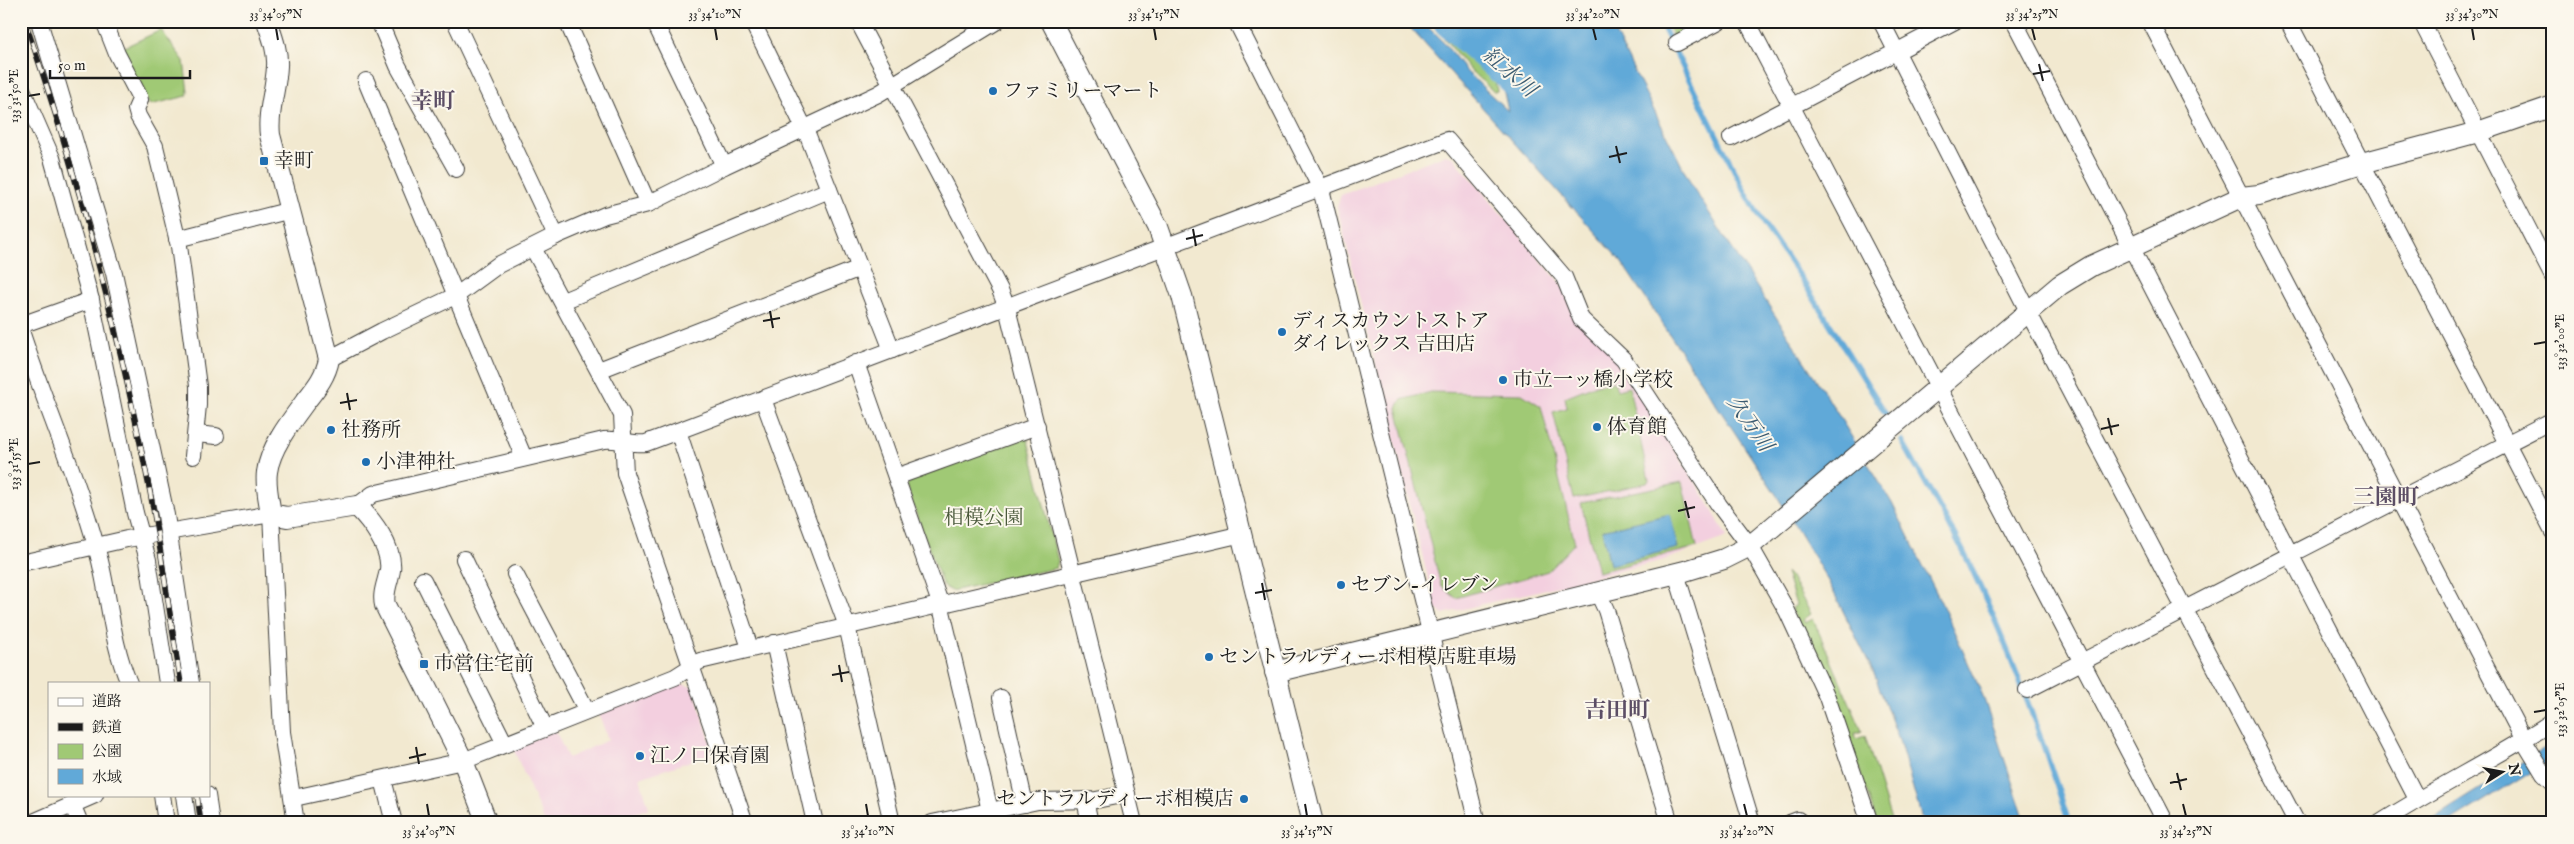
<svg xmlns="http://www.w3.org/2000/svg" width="2574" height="844" viewBox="0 0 2574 844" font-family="'IM FELL English','Noto Serif JP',serif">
  <rect width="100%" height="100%" fill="#fbf7ec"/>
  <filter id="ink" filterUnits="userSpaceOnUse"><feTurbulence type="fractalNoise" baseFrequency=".02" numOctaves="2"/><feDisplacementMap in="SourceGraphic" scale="10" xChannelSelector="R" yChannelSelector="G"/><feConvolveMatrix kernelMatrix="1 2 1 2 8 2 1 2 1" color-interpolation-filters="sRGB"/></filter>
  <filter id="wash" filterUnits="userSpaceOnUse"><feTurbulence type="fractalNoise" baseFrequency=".0096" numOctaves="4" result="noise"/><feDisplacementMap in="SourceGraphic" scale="20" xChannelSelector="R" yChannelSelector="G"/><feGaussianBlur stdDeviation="1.12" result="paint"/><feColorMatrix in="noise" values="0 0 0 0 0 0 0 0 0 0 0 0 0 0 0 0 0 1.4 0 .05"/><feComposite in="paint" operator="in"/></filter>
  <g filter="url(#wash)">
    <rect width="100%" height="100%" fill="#f2e9d0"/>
    <g fill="#f3cfdf">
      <polygon points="1444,155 1453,157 1560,283 1625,374 1706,499 1727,537 1664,560 1443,614 1435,607 1337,206 1341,195"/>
      <polygon points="677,683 693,687 714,753 640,778 649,808 607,823 569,823 567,818 556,823 545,823 513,748 555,730 568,758 608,740 599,714"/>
    </g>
    <g fill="#a0c975" stroke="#5e7248">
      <polygon points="1430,21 1474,21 1494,75 1497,91 1494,92 1470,70"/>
      <polygon points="1665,21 1706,21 1674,38"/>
      <polygon points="161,30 184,61 188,92 187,96 150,105 135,85 118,50"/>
      <polygon points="1614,381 1617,390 1629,387 1649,480 1647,483 1574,499 1553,412 1567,408 1565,397 1592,386"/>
      <polygon points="1431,392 1522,394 1541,406 1575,543 1548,571 1456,598 1441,586 1397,408 1401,400"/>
      <polygon points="1027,437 1058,561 1056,568 951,591 943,586 906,486 914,478"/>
      <polygon points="1682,482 1697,547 1598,572 1581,503"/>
      <polygon points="1786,573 1790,576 1811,614 1803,620 1805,623 1813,619 1862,731 1854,734 1856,739 1865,736 1892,823 1877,823 1848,734 1791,609 1796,605"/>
    </g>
    <g fill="#61a9d8" stroke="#3e627a">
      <polygon points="1404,21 1422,21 1444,43 1467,72 1508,111 1502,83 1479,21 1609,21 1692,186 1828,398 1892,503 1941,602 1983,696 2026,823 1923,823 1900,743 1873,671 1828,581 1777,496 1620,260"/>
      <polygon points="1670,514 1678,548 1610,565 1602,530"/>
      <polygon points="2553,743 2551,759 2448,823 2426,823"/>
    </g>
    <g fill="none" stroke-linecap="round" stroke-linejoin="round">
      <g stroke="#61a9d8" stroke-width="5.5">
        <polyline points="1660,21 1743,188 1763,223 1801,278 1886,414"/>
        <path d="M1902 441C1924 481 1948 520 1968 561 2009 646 2041 734 2069 823"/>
      </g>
      <polyline stroke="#61a9d8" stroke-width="34" points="1450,21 1527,89"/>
    </g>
  </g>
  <g filter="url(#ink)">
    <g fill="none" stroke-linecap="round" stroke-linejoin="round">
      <g stroke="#3c3b37" stroke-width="18">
        <g id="minor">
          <polyline points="39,21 114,273 166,515 191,683"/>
          <polyline points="104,21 117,54 139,96 140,100 136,109 138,116 155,146 179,246 198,386 198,405 193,456"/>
          <polyline points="379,21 398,66 456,169"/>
          <polyline points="455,21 556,236"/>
          <polyline points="567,21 648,204"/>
          <polyline points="654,21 724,166"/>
          <polyline points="752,21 808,136 892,350"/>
          <polyline points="858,21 1000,290 1007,308 1134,823"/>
          <polyline points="1236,21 1321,189 1477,823"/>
          <polyline points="1747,21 2166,823"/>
          <polyline points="1881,21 2035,325 2297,823"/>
          <polyline points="2014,21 2417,799"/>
          <polyline points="2150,21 2527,746 2544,774 2553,783"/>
          <polyline points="2288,21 2553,532"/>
          <polyline points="2421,21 2553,277"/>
          <polyline points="1677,43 1719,21"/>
          <polyline points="366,81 524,458"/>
          <polyline points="21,87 52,158 91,300 135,513 148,560 167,683"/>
          <polyline points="1731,138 1955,21"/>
          <polyline points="177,239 291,210"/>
          <polyline points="533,248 622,415 625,473 745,823"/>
          <polyline points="563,301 829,190"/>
          <polyline points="21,325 91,300"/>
          <path d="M21 331C46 408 80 482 100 561 110 602 112 644 129 683"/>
          <polyline points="329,359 382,331 457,295 498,265 556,236 605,215 648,204 724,166 878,94 997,21"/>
          <polyline points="856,363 940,603 993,823"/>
          <polyline points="599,370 860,268"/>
          <polyline points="763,399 847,626 892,823"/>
          <polyline points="678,431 750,648"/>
          <polyline points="196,434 216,436"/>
          <polyline points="896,477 1037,426"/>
          <path d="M357 506 373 494 604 440C619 438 632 445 646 443L1447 140 1564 277 1581 319 1624 360 1719 505 1750 546 1787 611 1827 697 1870 823"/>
          <polyline points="464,559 545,728"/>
          <polyline points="21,563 127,539 271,514 282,732 296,823"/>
          <polyline points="1676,573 1752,823"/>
          <polyline points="515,574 587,711"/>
          <polyline points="423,580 505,744"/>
          <polyline points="1598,593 1606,610 1670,823"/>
          <polyline points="774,643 815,823"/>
          <polyline points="2027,690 2553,420"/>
          <polyline points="1001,698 1025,804"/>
          <polyline points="383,779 394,823"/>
          <polyline points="162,795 166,823"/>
          <polyline points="184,795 188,823"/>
          <polyline points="207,795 211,823"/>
          <polyline points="294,798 463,761 675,677 700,661 1242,534"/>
          <polyline points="1085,800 1090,823"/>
          <polyline points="72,804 80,823"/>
          <polyline points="31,823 95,795"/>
          <polyline points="932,823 1038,801 1096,800 1127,794"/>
          <polyline points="1790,823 1798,820"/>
          <path d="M2380 823C2436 787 2497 758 2553 721"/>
        </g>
      </g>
      <g stroke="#3c3b37" stroke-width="22">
        <g id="tertiary">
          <path d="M267 21C272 36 278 51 277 66 276 90 267 112 270 135L329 359C326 376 316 388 305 402 291 421 270 448 267 472 265 485 269 500 271 514L287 517 357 506C371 520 393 548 390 570 388 582 382 593 385 605L463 761 487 823"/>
          <polyline points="1051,21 1158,227 1182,296 1313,823"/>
          <polyline points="1275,672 1685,571 1724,559 1750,546 2060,285 2091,266 2241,197 2259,195 2362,163 2478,132 2553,106"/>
        </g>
      </g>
      <use href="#minor" stroke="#fff" stroke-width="16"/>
      <use href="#tertiary" stroke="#fff" stroke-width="20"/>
      <g stroke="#1c1c1c" stroke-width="5.5">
        <g id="rail">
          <path d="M25 21C78 175 119 333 150 492 162 555 170 619 181 683"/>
          <polyline points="197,795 201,823"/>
        </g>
      </g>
      <use href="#rail" stroke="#fbf7ec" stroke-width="4" stroke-dasharray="11" stroke-linecap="butt"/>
    </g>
  </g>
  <path fill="none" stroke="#1c1c1c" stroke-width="2" d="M276 28 278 40M715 28 717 40M1154 28 1156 40M1593 28 1596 40M2032 28 2035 40M2472 28 2474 40M2039 64 2043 81M2033 74 2050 71M28 96 40 94M1616 146 1620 163M1609 157 1627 153M1193 229 1196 246M1186 239 1203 235M770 311 773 328M763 321 780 318M2534 344 2546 342M347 393 350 410M340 403 357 400M2108 418 2112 435M2101 429 2119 425M28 464 40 462M1685 501 1689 518M1678 511 1695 507M1262 583 1265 600M1255 593 1272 590M839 665 842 682M832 675 849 672M2534 712 2546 710M416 747 419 764M409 758 426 754M2177 773 2181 790M2170 783 2187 779M427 804 429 816M866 804 868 816M1305 804 1307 816M1744 804 1747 816M2183 804 2186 816"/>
  <g fill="#1f6fb2" stroke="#fbf7ec" stroke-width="2">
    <circle cx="993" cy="91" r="5"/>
    <rect x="259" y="156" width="10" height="10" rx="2.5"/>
    <circle cx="1282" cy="332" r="5"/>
    <circle cx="1503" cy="380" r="5"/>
    <circle cx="1597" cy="427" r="5"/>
    <circle cx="331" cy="430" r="5"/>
    <circle cx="366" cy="462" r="5"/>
    <circle cx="1341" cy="585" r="5"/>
    <circle cx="1209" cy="657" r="5"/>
    <rect x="419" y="659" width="10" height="10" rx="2.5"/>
    <circle cx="640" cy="756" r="5"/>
    <circle cx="1244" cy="799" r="5"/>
  </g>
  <g text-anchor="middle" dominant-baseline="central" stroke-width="4" stroke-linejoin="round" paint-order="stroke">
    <g font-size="20" fill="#1c1c1c" stroke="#fbf7ec" text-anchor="start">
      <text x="1003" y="91">ファミリーマート</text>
      <text x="274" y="161">幸町</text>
      <text x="1292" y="321">ディスカウントストア<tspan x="1292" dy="23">ダイレックス 吉田店</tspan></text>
      <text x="1513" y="380">市立一ッ橋小学校</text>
      <text x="1607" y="427">体育館</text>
      <text x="341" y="430">社務所</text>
      <text x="376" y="462">小津神社</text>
      <text x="1351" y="585">セブン-イレブン</text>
      <text x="1219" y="657">セントラルディーボ相模店駐車場</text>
      <text x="434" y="664">市営住宅前</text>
      <text x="650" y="756">江ノ口保育園</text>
      <text x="1234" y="799" text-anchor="end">セントラルディーボ相模店</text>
    </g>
    <g font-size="20" fill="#4a593b" stroke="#fbf7ec">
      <text x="984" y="518">相模公園</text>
    </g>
    <g font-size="21" font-style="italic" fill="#3b5b71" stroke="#fbf7ec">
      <text transform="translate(1509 73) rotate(41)">紅水川</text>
      <text transform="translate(1749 424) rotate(55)">久万川</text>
    </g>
    <g font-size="22" font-weight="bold" fill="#5c4e65" stroke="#fbf7ec">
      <text x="433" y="102">幸町</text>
      <text x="2386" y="498">三園町</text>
      <text x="1617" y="711">吉田町</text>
    </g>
  </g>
  <rect width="2574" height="844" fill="none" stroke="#fbf7ec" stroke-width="55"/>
  <rect x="48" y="682" width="162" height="115" fill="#fbf7ec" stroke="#a29f99"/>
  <rect x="58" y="698" width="25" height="8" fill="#ffffff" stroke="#a29f99"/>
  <text x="92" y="706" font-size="15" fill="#1c1c1c">道路</text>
  <rect x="58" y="723" width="25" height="8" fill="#1c1c1c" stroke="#a29f99"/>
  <text x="92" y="732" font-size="15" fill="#1c1c1c">鉄道</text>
  <rect x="58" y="744" width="25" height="15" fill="#a0c975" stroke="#a29f99"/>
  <text x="92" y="756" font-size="15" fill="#1c1c1c">公園</text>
  <rect x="58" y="769" width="25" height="15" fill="#61a9d8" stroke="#a29f99"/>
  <text x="92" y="782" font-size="15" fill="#1c1c1c">水域</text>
  <g transform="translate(2502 772) rotate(79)" stroke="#fbf7ec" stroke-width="4" paint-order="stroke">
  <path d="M0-4L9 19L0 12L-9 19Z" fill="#1c1c1c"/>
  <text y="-8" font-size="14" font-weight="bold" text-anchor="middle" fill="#1c1c1c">N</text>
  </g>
  <path d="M50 70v8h140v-8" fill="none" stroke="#1c1c1c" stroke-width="2.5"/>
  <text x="58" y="70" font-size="15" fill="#1c1c1c" stroke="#fbf7ec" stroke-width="4" paint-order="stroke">50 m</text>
  <rect x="28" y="28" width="2518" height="788" fill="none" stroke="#1c1c1c" stroke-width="2"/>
  <g font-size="12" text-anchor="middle" fill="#1c1c1c">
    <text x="276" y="18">33°34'05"N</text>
    <text x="715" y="18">33°34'10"N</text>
    <text x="1154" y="18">33°34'15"N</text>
    <text x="1593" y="18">33°34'20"N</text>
    <text x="2032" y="18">33°34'25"N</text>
    <text x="2472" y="18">33°34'30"N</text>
    <text transform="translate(14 96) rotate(-90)" y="4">133°31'50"E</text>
    <text transform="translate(2560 342) rotate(-90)" y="4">133°32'00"E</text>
    <text transform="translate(14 464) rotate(-90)" y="4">133°31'55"E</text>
    <text transform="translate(2560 710) rotate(-90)" y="4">133°32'05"E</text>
    <text x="429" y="835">33°34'05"N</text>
    <text x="868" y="835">33°34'10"N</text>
    <text x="1307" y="835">33°34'15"N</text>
    <text x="1747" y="835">33°34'20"N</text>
    <text x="2186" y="835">33°34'25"N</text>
  </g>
</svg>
